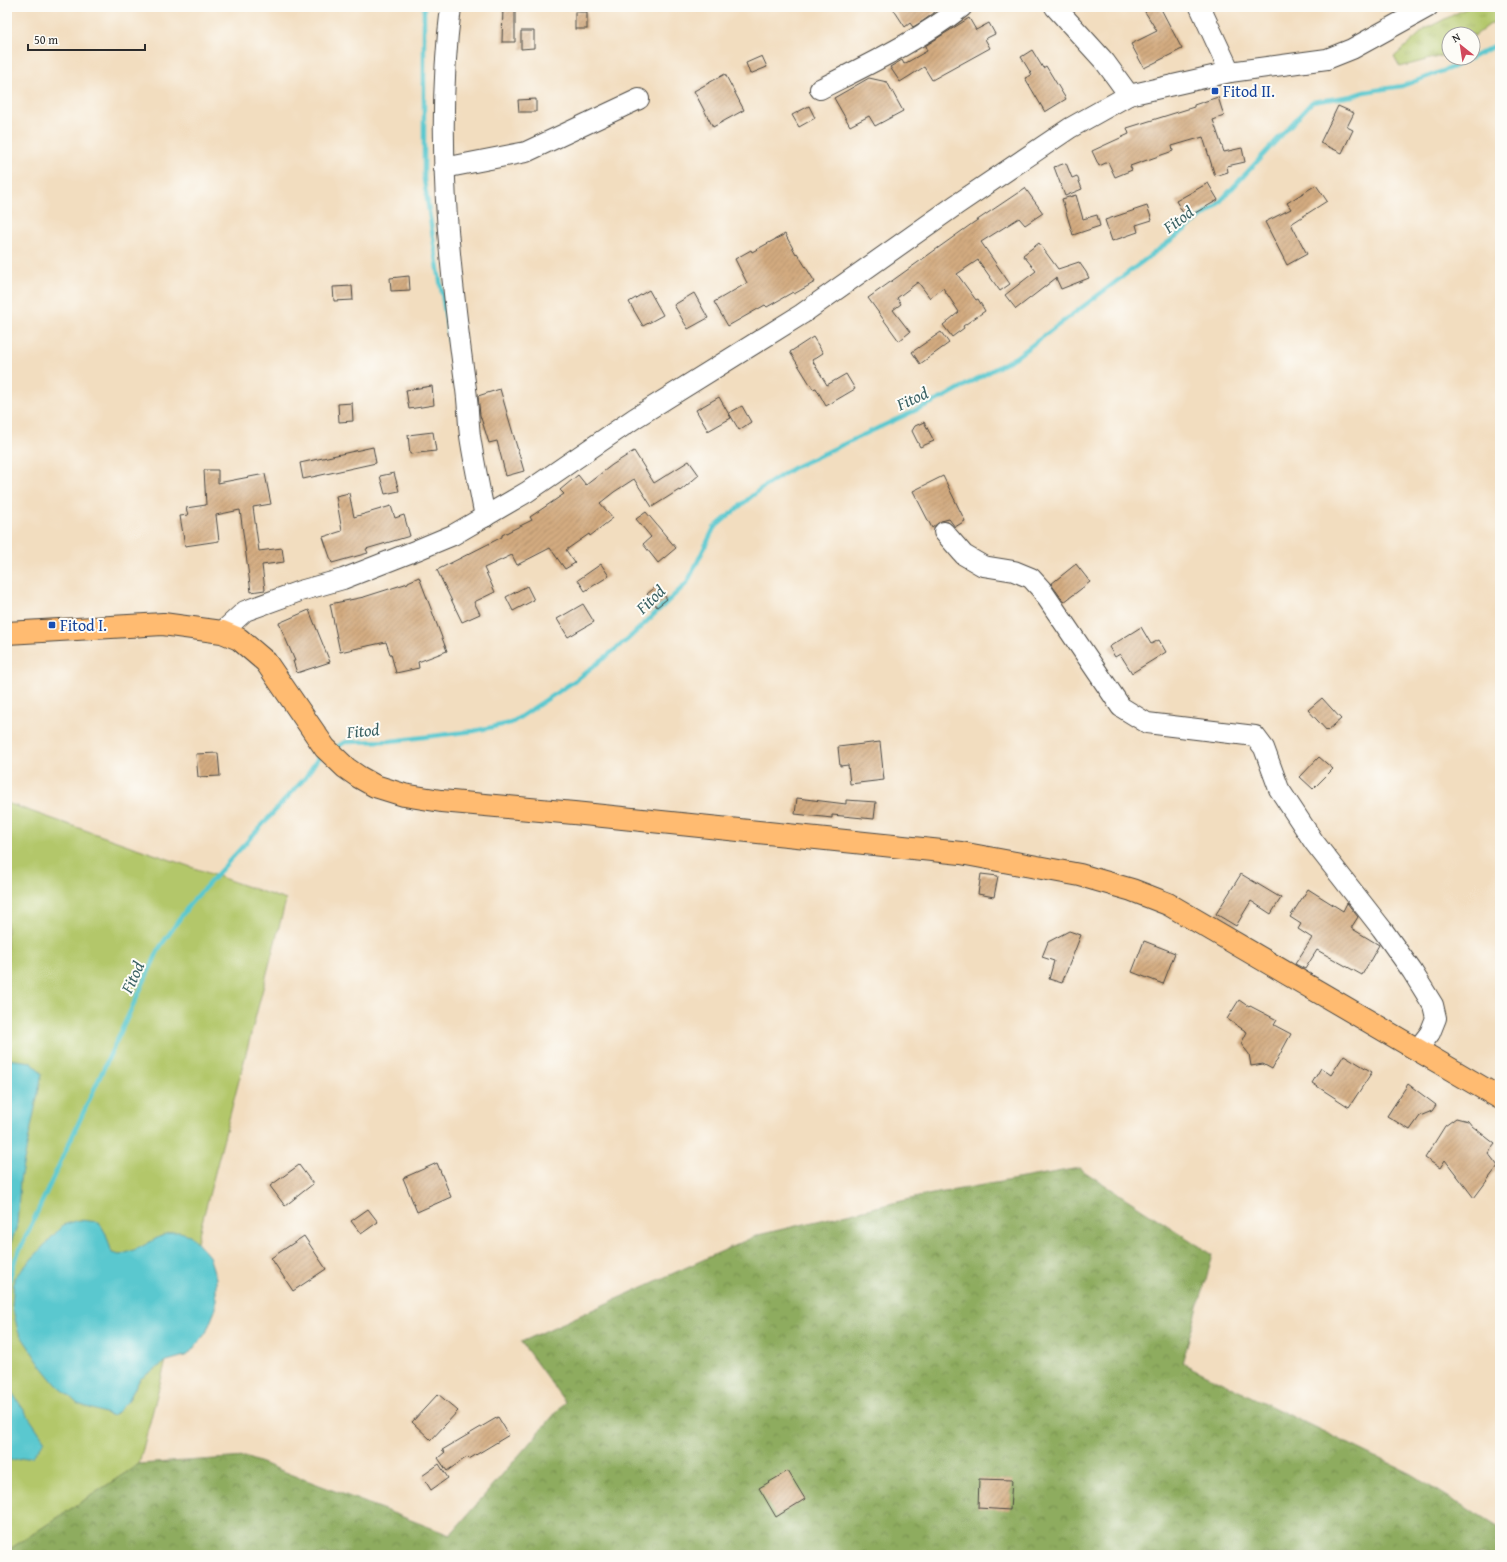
<svg xmlns="http://www.w3.org/2000/svg" width="1507" height="1562" viewBox="0 0 1507 1562" font-family="'Gentium Book Plus',serif">
  <defs>
    <pattern id="forest-crowns" width="20" height="18" patternUnits="userSpaceOnUse"><rect width="20" height="18" fill="#8eac5e"/><path d="M2 6a3 3 0 1 1 6 0M12 15a3 3 0 1 1 6 0" fill="none" stroke="#748c4e"/></pattern>
    <pattern id="park-tufts" width="24" height="20" patternUnits="userSpaceOnUse"><rect width="24" height="20" fill="#b3c76a"/><path d="M3 7l-1-3M5 7V3M7 7l1-3M15 17l-1-3M17 17v-4M19 17l1-3" fill="none" stroke="#9aab5c"/></pattern>
    <pattern id="building-hatch" width="6" height="6" patternUnits="userSpaceOnUse"><rect width="6" height="6" fill="#d3ab80"/><path d="M-1 1l2-2M0 6l6-6M5 7l2-2" fill="none" stroke="#ab8b69"/></pattern>
  </defs>
  <rect width="100%" height="100%" fill="#fdfcf7"/>
  <filter id="ink" filterUnits="userSpaceOnUse"><feTurbulence type="fractalNoise" baseFrequency=".025" numOctaves="2"/><feDisplacementMap in="SourceGraphic" scale="8" xChannelSelector="R" yChannelSelector="G"/><feConvolveMatrix kernelMatrix="1 2 1 2 8 2 1 2 1" color-interpolation-filters="sRGB"/></filter>
  <filter id="wash" filterUnits="userSpaceOnUse"><feTurbulence type="fractalNoise" baseFrequency=".012" numOctaves="4" result="noise"/><feDisplacementMap in="SourceGraphic" scale="16" xChannelSelector="R" yChannelSelector="G"/><feGaussianBlur stdDeviation="0.9" result="paint"/><feColorMatrix in="noise" values="0 0 0 0 0 0 0 0 0 0 0 0 0 0 0 0 0 1.4 0 .05"/><feComposite in="paint" operator="in"/></filter>
  <g filter="url(#wash)">
    <rect width="100%" height="100%" fill="#f2ddbf"/>
    <polygon fill="#b3c76a" stroke="#6f794a" points="7,803 286,900 139,1464 7,1551"/>
    <polygon fill="url(#forest-crowns)" stroke="#5c6c44" points="1079,1168 1213,1255 1182,1363 1411,1474 1500,1529 1500,1555 7,1555 7,1551 139,1464 246,1457 450,1535 565,1402 521,1342 758,1235 927,1195"/>
    <polygon fill="url(#park-tufts)" stroke="#6f794a" points="1469,7 1500,7 1500,20 1489,25 1473,37 1473,34 1449,34 1449,54 1400,67 1394,57 1425,29"/>
    <g fill="#5ac8cf" stroke="#427a7d">
      <polygon points="7,1059 32,1062 42,1074 20,1180 17,1226 7,1253"/>
      <polygon points="79,1220 99,1222 106,1234 112,1253 120,1255 139,1248 159,1237 172,1232 180,1232 190,1235 209,1256 216,1278 216,1308 206,1333 188,1355 167,1361 140,1379 128,1401 113,1416 78,1404 56,1384 39,1363 18,1331 12,1306 14,1278 63,1225"/>
      <polygon points="7,1385 45,1441 33,1456 7,1461"/>
    </g>
    <g fill="none" stroke-linecap="round" stroke-linejoin="round">
      <g stroke="#5ac8cf" stroke-width="4.5">
        <polyline points="424,7 424,180 451,351"/>
        <polyline points="1473,57 1500,43"/>
        <polyline points="334,749 345,742 391,741 474,731 511,723 576,680 627,640 687,583 714,528 759,490 793,468 946,396 1016,357 1215,207 1312,102 1352,96 1364,92 1402,86 1451,68 1471,58"/>
        <polyline points="7,1287 15,1260 160,947 190,904 305,778 318,758 324,755"/>
      </g>
    </g>
    <g id="blocks">
      <g fill="url(#building-hatch)">
        <polygon points="503,7 515,7 515,42 502,42"/>
        <polygon points="892,7 936,7 934,13 923,21 913,27 910,23 905,27"/>
        <polygon points="1142,7 1160,7 1182,49 1144,68 1131,44 1157,31"/>
        <rect x="575" y="12" width="12" height="17"/>
        <polygon points="969,18 976,30 989,23 995,34 985,39 990,48 932,80 924,67 900,82 890,67 902,60 904,64 927,51 925,46"/>
        <polygon points="521,31 534,31 534,48 521,49"/>
        <polygon points="1032,50 1043,68 1046,66 1066,99 1045,112 1025,78 1032,75 1021,57"/>
        <polygon points="762,56 767,67 750,74 746,63"/>
        <polygon points="725,74 744,110 713,127 694,91"/>
        <polygon points="869,78 887,82 903,111 875,126 869,116 850,126 834,98"/>
        <polygon points="1218,97 1224,116 1213,120 1224,152 1242,148 1245,162 1227,166 1228,172 1215,176 1203,137 1172,146 1173,151 1130,166 1132,170 1115,177 1108,162 1099,166 1092,151 1129,134 1127,128 1194,107 1194,105"/>
        <polygon points="536,99 536,112 519,112 518,100"/>
        <polygon points="809,106 815,118 799,127 792,115"/>
        <polygon points="1338,106 1354,113 1347,127 1353,130 1342,153 1320,143"/>
        <polygon points="1066,163 1072,178 1077,176 1082,189 1065,196 1054,167"/>
        <polygon points="1208,183 1218,200 1186,218 1176,201"/>
        <polygon points="1316,185 1327,201 1291,224 1307,254 1287,265 1265,222 1291,209 1287,203"/>
        <polygon points="1025,188 1043,213 1025,225 1019,218 981,242 1010,284 1000,291 978,260 957,274 976,300 978,299 985,311 963,326 964,328 952,337 943,325 959,312 943,288 930,298 918,282 897,298 901,304 893,310 910,332 899,341 868,298 973,223"/>
        <polygon points="1076,195 1083,219 1097,215 1100,226 1073,235 1062,199"/>
        <polygon points="1147,206 1152,220 1136,225 1138,232 1112,241 1105,220"/>
        <polygon points="785,234 796,254 797,253 815,282 794,294 793,292 767,307 765,305 728,326 714,302 747,283 735,259 751,250 752,252"/>
        <polygon points="1039,243 1058,269 1079,262 1086,272 1089,278 1061,289 1056,278 1016,309 1005,295 1036,271 1023,255"/>
        <polygon points="409,276 410,290 391,291 390,278"/>
        <polygon points="352,286 353,300 334,301 333,287"/>
        <polygon points="649,290 663,315 643,326 629,302"/>
        <polygon points="694,293 708,318 688,329 674,305"/>
        <polygon points="941,332 949,343 920,364 912,352"/>
        <polygon points="813,337 823,353 812,360 827,385 846,374 855,389 826,406 816,388 813,389 790,352"/>
        <polygon points="432,386 434,405 409,409 406,390"/>
        <polygon points="500,389 524,471 506,476 497,441 489,443 480,415 478,396"/>
        <polygon points="719,397 731,418 708,431 696,410"/>
        <polygon points="352,403 353,421 339,422 338,404"/>
        <polygon points="742,406 751,422 739,430 729,413"/>
        <polygon points="924,422 934,441 920,447 912,431 915,426"/>
        <polygon points="433,432 436,451 410,454 408,435"/>
        <polygon points="373,447 376,463 303,479 300,463"/>
        <polygon points="634,451 654,483 689,461 699,475 680,491 679,490 652,507 634,479 614,492 600,503 613,518 590,536 589,534 566,550 575,563 565,569 550,548 517,565 512,555 484,568 495,592 474,602 480,614 462,622 437,570 502,537 502,535 532,520 530,517 564,494 560,490 578,475 586,485 612,465"/>
        <polygon points="204,470 218,470 218,483 265,474 271,504 253,507 259,551 282,548 284,562 262,565 265,590 251,592 240,510 216,515 219,541 185,546 180,516 188,515 186,508 206,505"/>
        <polygon points="394,473 399,491 385,494 380,476"/>
        <polygon points="943,476 965,521 955,527 949,519 941,521 932,528 913,491"/>
        <polygon points="349,493 354,517 391,506 395,518 404,515 410,536 366,549 368,553 332,563 323,537 342,531 336,496"/>
        <polygon points="646,512 676,548 658,563 643,544 651,537 636,519"/>
        <polygon points="601,564 609,576 585,591 578,580"/>
        <polygon points="1076,564 1090,582 1064,602 1051,584"/>
        <polygon points="419,577 447,651 418,662 419,668 396,673 391,654 390,654 386,642 340,652 330,604 364,597 408,583 408,582"/>
        <polygon points="527,586 534,600 513,611 506,597"/>
        <polygon points="657,586 667,599 657,607 647,594"/>
        <polygon points="583,604 594,622 568,637 557,619"/>
        <polygon points="309,610 330,662 297,673 293,661 295,661 279,623"/>
        <polygon points="1141,627 1151,644 1159,640 1166,652 1132,673 1120,654 1115,657 1109,647"/>
        <polygon points="1322,698 1341,719 1327,731 1308,710"/>
        <polygon points="880,742 884,780 850,784 848,765 840,766 838,747"/>
        <polygon points="218,753 220,776 198,777 196,754"/>
        <polygon points="1319,757 1333,769 1313,789 1300,777"/>
        <polygon points="797,798 846,804 846,800 876,802 874,819 832,815 832,818 795,814"/>
        <polygon points="981,874 998,876 994,897 978,894"/>
        <polygon points="1241,874 1281,898 1271,914 1251,901 1236,926 1216,914"/>
        <polygon points="1308,889 1343,911 1347,903 1358,917 1351,928 1379,945 1362,975 1317,950 1305,969 1295,964 1312,938 1298,929 1301,924 1290,917"/>
        <polygon points="1069,931 1081,935 1062,983 1049,979 1054,961 1042,957 1048,942"/>
        <polygon points="1144,941 1175,953 1163,984 1132,972"/>
        <polygon points="1239,1000 1249,1007 1250,1006 1277,1020 1274,1025 1291,1034 1272,1069 1263,1064 1251,1066 1249,1054 1241,1044 1247,1032 1227,1019"/>
        <polygon points="1344,1055 1372,1072 1349,1107 1312,1083 1321,1068 1331,1075"/>
        <polygon points="1408,1084 1436,1105 1432,1111 1420,1116 1410,1130 1387,1116"/>
        <polygon points="1456,1118 1468,1121 1472,1126 1495,1144 1488,1153 1498,1166 1474,1198 1445,1160 1440,1168 1425,1158 1445,1126"/>
        <polygon points="437,1163 451,1197 417,1212 403,1178"/>
        <polygon points="299,1165 313,1184 285,1206 270,1186"/>
        <polygon points="368,1209 378,1222 361,1234 351,1221"/>
        <polygon points="304,1236 326,1269 293,1291 271,1258"/>
        <polygon points="438,1394 458,1411 431,1440 412,1422"/>
        <polygon points="498,1417 509,1435 469,1459 467,1457 447,1471 438,1458 445,1452 442,1450"/>
        <polygon points="439,1464 448,1478 431,1490 422,1476"/>
        <polygon points="788,1471 805,1499 776,1517 759,1488"/>
        <polygon points="979,1479 1012,1480 1010,1510 978,1508"/>
      </g>
    </g>
  </g>
  <g filter="url(#ink)">
    <use href="#blocks" fill-opacity="0" stroke="#494641" stroke-width="1"/>
    <g fill="none" stroke-linecap="round" stroke-linejoin="round">
      <g stroke="#494641" stroke-width="22">
        <g id="minor">
          <path d="M451 7C435 131 448 258 465 382 468 400 468 418 470 436 474 463 480 490 485 517"/>
          <polyline points="1055,7 1105,62 1129,95"/>
          <polyline points="1200,7 1230,72"/>
          <path d="M820 89C867 65 920 40 962 7"/>
          <polyline points="444,168 526,152 639,99"/>
          <polyline points="944,532 964,555 983,566 1014,571 1031,578 1041,589 1121,707 1147,723 1255,736 1264,748 1279,789 1314,842 1382,929 1412,971 1433,1005 1436,1018 1430,1033 1417,1050"/>
          <polyline points="222,632 245,611 300,591 343,579 417,550 453,535 527,492 635,418 802,314 956,205 1070,128 1129,95 1230,72 1327,59 1352,49 1428,7"/>
        </g>
      </g>
      <g stroke="#494641" stroke-width="24">
        <polyline id="major" points="7,633 163,624 222,632 239,639 266,662 325,748 346,768 359,777 375,786 404,795 441,801 574,813 961,853 1080,875 1132,890 1168,904 1500,1098"/>
      </g>
      <use href="#minor" stroke="#fff" stroke-width="20"/>
      <use href="#major" stroke="#ffbb71" stroke-width="22"/>
    </g>
  </g>
  <g fill="#1a4fb4" stroke="#fdfcf7" stroke-width="1.5">
    <rect x="1211" y="87" width="8" height="8" rx="2"/>
    <rect x="48" y="621" width="8" height="8" rx="2"/>
  </g>
  <g text-anchor="middle" dominant-baseline="central" stroke-width="4" stroke-linejoin="round" paint-order="stroke">
    <g font-size="16" fill="#164399" stroke="#fdfcf7" text-anchor="start">
      <text x="1223" y="91">Fitod II.</text>
      <text x="60" y="625">Fitod I.</text>
    </g>
    <g font-size="17" font-style="italic" fill="#3b6264" stroke="#fdfcf7">
      <text transform="translate(1178 219) rotate(-37)">Fitod</text>
      <text transform="translate(912 398) rotate(-25)">Fitod</text>
      <text transform="translate(650 599) rotate(-44)">Fitod</text>
      <text transform="translate(363 730) rotate(-5)">Fitod</text>
      <text transform="translate(132 977) rotate(-65)">Fitod</text>
    </g>
  </g>
  <rect width="1507" height="1562" fill="none" stroke="#fdfcf7" stroke-width="24"/>
  <g transform="translate(1461 46) rotate(330)"><circle r="19" fill="#fdfcf7" stroke="#a9a8a5"/>
  <path d="M0-3L7 15L0 10L-7 15Z" fill="#d1495b"/>
  <text y="-6" font-size="11" font-weight="bold" text-anchor="middle" fill="#2b2b2b">N</text>
  </g>
  <path d="M28 44v6h117v-6" fill="none" stroke="#2b2b2b" stroke-width="2"/>
  <text x="34" y="44" font-size="12" fill="#2b2b2b" stroke="#fdfcf7" stroke-width="3" paint-order="stroke">50 m</text>
</svg>
